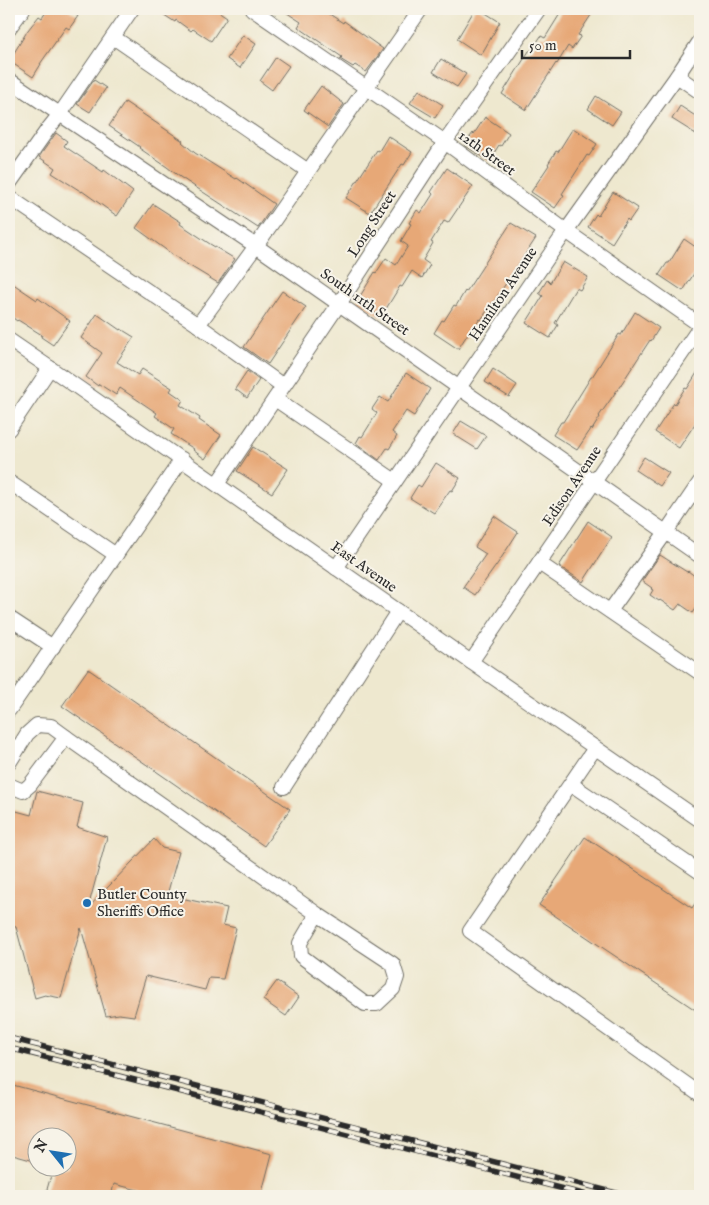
<svg xmlns="http://www.w3.org/2000/svg" width="709" height="1205" viewBox="0 0 709 1205" font-family="'IM FELL English',serif">
  <rect width="100%" height="100%" fill="#f7f3e8"/>
  <filter id="ink" filterUnits="userSpaceOnUse"><feTurbulence type="fractalNoise" baseFrequency=".02" numOctaves="2"/><feDisplacementMap in="SourceGraphic" scale="10" xChannelSelector="R" yChannelSelector="G"/><feConvolveMatrix kernelMatrix="1 2 1 2 8 2 1 2 1" color-interpolation-filters="sRGB"/></filter>
  <filter id="wash" filterUnits="userSpaceOnUse"><feTurbulence type="fractalNoise" baseFrequency=".0096" numOctaves="4" result="noise"/><feDisplacementMap in="SourceGraphic" scale="20" xChannelSelector="R" yChannelSelector="G"/><feGaussianBlur stdDeviation="1.12" result="paint"/><feColorMatrix in="noise" values="0 0 0 0 0 0 0 0 0 0 0 0 0 0 0 0 0 1.4 0 .05"/><feComposite in="paint" operator="in"/></filter>
  <g filter="url(#wash)">
    <rect width="100%" height="100%" fill="#eee8cf"/>
    <g id="blocks">
      <g fill="#e7a877">
        <polygon points="48,9 67,9 78,16 69,29 66,27 40,64 41,64 33,77 9,61 28,30 39,16 42,18"/>
        <polygon points="155,9 215,9 227,17 211,41 193,29 191,31 176,20 175,22"/>
        <polygon points="281,9 322,9 343,23 344,21 383,49 366,72 355,65 353,67 340,59 342,57 298,27 301,22"/>
        <polygon points="475,9 479,9 500,22 481,55 457,39"/>
        <polygon points="563,9 595,9 578,35 581,36 572,49 568,46 557,64 556,63 526,110 502,94 529,51 531,51 541,36 545,38"/>
        <polygon points="243,35 256,44 240,68 227,59"/>
        <polygon points="276,57 289,66 272,90 260,81"/>
        <polygon points="441,59 466,74 457,87 433,72"/>
        <polygon points="94,80 106,88 90,112 77,104"/>
        <polygon points="321,86 344,104 328,127 304,110"/>
        <polygon points="419,90 443,105 435,118 410,103"/>
        <polygon points="596,96 621,112 612,125 588,109"/>
        <polygon points="125,102 183,141 182,142 195,153 236,179 237,178 274,204 258,228 180,177 167,167 139,148 140,147 109,126"/>
        <polygon points="680,106 700,119 700,128 696,134 672,119"/>
        <polygon points="485,117 509,133 501,146 499,145 489,161 464,145 473,133 474,134"/>
        <polygon points="573,128 597,144 589,156 587,155 562,194 564,195 555,208 531,192 549,165 548,164 556,151 558,152"/>
        <polygon points="56,133 67,141 64,146 103,172 104,170 133,192 117,216 82,191 82,192 52,173 55,168 39,157"/>
        <polygon points="388,136 412,152 404,165 402,164 370,213 346,198 377,150 379,151"/>
        <polygon points="447,168 473,186 448,223 444,221 431,242 433,243 423,260 430,265 422,278 412,271 402,287 400,286 381,317 357,301 375,272 376,273 386,258 396,265 408,246 401,241 411,224 409,223 417,210 421,213 433,194 431,192"/>
        <polygon points="613,192 638,208 629,221 627,219 612,243 588,227 596,214 598,216"/>
        <polygon points="153,204 181,222 180,224 210,244 235,259 218,283 180,260 136,228"/>
        <polygon points="511,223 536,238 493,303 492,303 481,320 480,319 470,333 469,332 458,349 434,333 442,320 444,321 454,305 456,306 465,291 466,292"/>
        <polygon points="684,239 700,250 700,264 683,291 659,275 667,263 669,263"/>
        <polygon points="563,262 588,277 580,290 576,288 555,323 558,325 550,338 526,323 543,296 539,293 547,280 550,283"/>
        <polygon points="9,281 37,300 38,298 70,321 53,345 41,337 42,335 18,320 17,321 9,315"/>
        <polygon points="282,291 306,307 268,364 244,347"/>
        <polygon points="635,312 659,328 651,341 650,340 620,386 599,416 600,417 592,430 591,429 577,450 553,435 561,422 563,422 591,377 592,377 619,334 621,335"/>
        <polygon points="97,314 120,330 121,329 134,337 117,362 138,375 142,369 172,388 170,391 183,400 180,405 200,418 199,420 221,435 205,459 193,450 194,449 171,434 174,429 155,416 157,413 120,388 116,395 99,384 98,386 86,377 102,353 81,338"/>
        <polygon points="700,368 700,416 679,448 655,432 674,403 675,404 685,388 687,389"/>
        <polygon points="493,369 517,385 509,397 485,382"/>
        <polygon points="247,371 259,380 247,398 235,389"/>
        <polygon points="406,373 430,389 414,416 406,411 392,432 397,436 389,449 387,448 379,460 356,443 360,436 362,437 377,413 372,409 380,397 388,402"/>
        <polygon points="461,421 486,436 477,449 453,434"/>
        <polygon points="253,447 288,469 272,493 237,471"/>
        <polygon points="644,457 669,473 660,486 636,470"/>
        <polygon points="436,463 460,478 452,491 450,490 434,513 410,498 418,485 421,487"/>
        <polygon points="494,516 518,532 498,563 475,595 463,587 486,554 475,547"/>
        <polygon points="588,521 612,537 583,582 559,566"/>
        <polygon points="660,555 687,572 688,571 700,580 700,603 693,613 680,604 675,610 660,600 659,601 650,595 653,590 651,589 652,588 642,581"/>
        <polygon points="88,669 290,809 264,846 62,706"/>
        <polygon points="37,791 83,803 77,827 107,837 88,908 154,839 162,848 179,852 167,895 227,908 223,925 236,928 223,979 209,978 205,990 146,976 134,1016 119,1014 106,1016 81,928 61,998 45,995 35,998 16,927 9,925 9,809 31,815"/>
        <polygon points="585,837 692,908 700,896 700,1013 539,905"/>
        <polygon points="277,981 299,997 286,1016 263,1000"/>
        <polygon points="9,1084 272,1154 261,1196 162,1196 114,1184 111,1196 57,1196 46,1193 53,1168 68,1168 68,1138 38,1138 38,1162 9,1154"/>
      </g>
    </g>
  </g>
  <g filter="url(#ink)">
    <use href="#blocks" fill-opacity="0" stroke="#6f6d64" stroke-width="1"/>
    <g fill="none" stroke-linecap="round" stroke-linejoin="round">
      <g stroke="#6f6d64" stroke-width="16">
        <g id="minor">
          <polyline points="252,9 445,142 566,231 700,325"/>
          <polyline points="9,28 23,9"/>
          <polyline points="113,37 308,171"/>
          <polyline points="677,76 700,92"/>
          <polyline points="9,80 256,246 700,556"/>
          <polyline points="9,184 48,129 60,114 132,9"/>
          <polyline points="9,197 198,325 283,386"/>
          <polyline points="198,325 256,246 421,9"/>
          <polyline points="9,340 50,368 471,662 700,820"/>
          <polyline points="275,399 395,481"/>
          <polyline points="9,429 50,368"/>
          <polyline points="9,482 116,555"/>
          <polyline points="217,484 339,304 445,142 539,9"/>
          <polyline points="539,563 700,673"/>
          <polyline points="336,568 566,231 677,76 700,41"/>
          <polyline points="610,611 666,532 700,482"/>
          <polyline points="9,618 53,647"/>
          <polyline points="471,662 700,327"/>
          <polyline points="9,710 182,459"/>
          <polyline points="66,737 317,914 300,943 301,956 365,1004 377,1004 393,989 397,977 393,964 317,914"/>
          <polyline points="595,748 470,931 700,1094"/>
          <polyline points="9,763 27,734 37,725 51,726 66,737 30,785 23,791 9,785"/>
          <polyline points="571,784 700,872"/>
          <polyline points="284,787 398,611"/>
        </g>
      </g>
      <use href="#minor" stroke="#fff" stroke-width="14"/>
      <g stroke="#2b2b2b" stroke-width="5.5">
        <g id="rail">
          <polyline points="9,1038 628,1196"/>
          <polyline points="9,1048 591,1196"/>
        </g>
      </g>
      <use href="#rail" stroke="#f7f3e8" stroke-width="4" stroke-dasharray="11" stroke-linecap="butt"/>
    </g>
  </g>
  <circle fill="#1f6fb2" stroke="#f7f3e8" stroke-width="2" cx="87" cy="903" r="5"/>
  <g text-anchor="middle" dominant-baseline="central" stroke-width="4" stroke-linejoin="round" paint-order="stroke">
    <g font-size="15" fill="#2b2b2b" stroke="#f7f3e8">
      <text transform="translate(487 153) rotate(36)">12th Street</text>
      <text transform="translate(372 224) rotate(-57)">Long Street</text>
      <text transform="translate(503 294) rotate(-56)">Hamilton Avenue</text>
      <text transform="translate(365 302) rotate(35)">South 11th Street</text>
      <text transform="translate(572 486) rotate(-56)">Edison Avenue</text>
      <text transform="translate(364 567) rotate(35)">East Avenue</text>
    </g>
    <g font-size="15" fill="#2b2b2b" stroke="#f7f3e8" text-anchor="start">
      <text x="97" y="894">Butler County<tspan x="97" dy="17">Sheriffs Office</tspan></text>
    </g>
  </g>
  <rect width="709" height="1205" fill="none" stroke="#f7f3e8" stroke-width="30"/>
  <g transform="translate(52 1152) rotate(300)"><circle r="24" fill="#f7f3e8" stroke="#a5a39c"/>
  <path d="M0-4L9 19L0 12L-9 19Z" fill="#1f6fb2"/>
  <text y="-8" font-size="14" font-weight="bold" text-anchor="middle" fill="#2b2b2b">N</text>
  </g>
  <path d="M522 50v8h108v-8" fill="none" stroke="#2b2b2b" stroke-width="2.5"/>
  <text x="529" y="50" font-size="15" fill="#2b2b2b" stroke="#f7f3e8" stroke-width="4" paint-order="stroke">50 m</text>
</svg>
